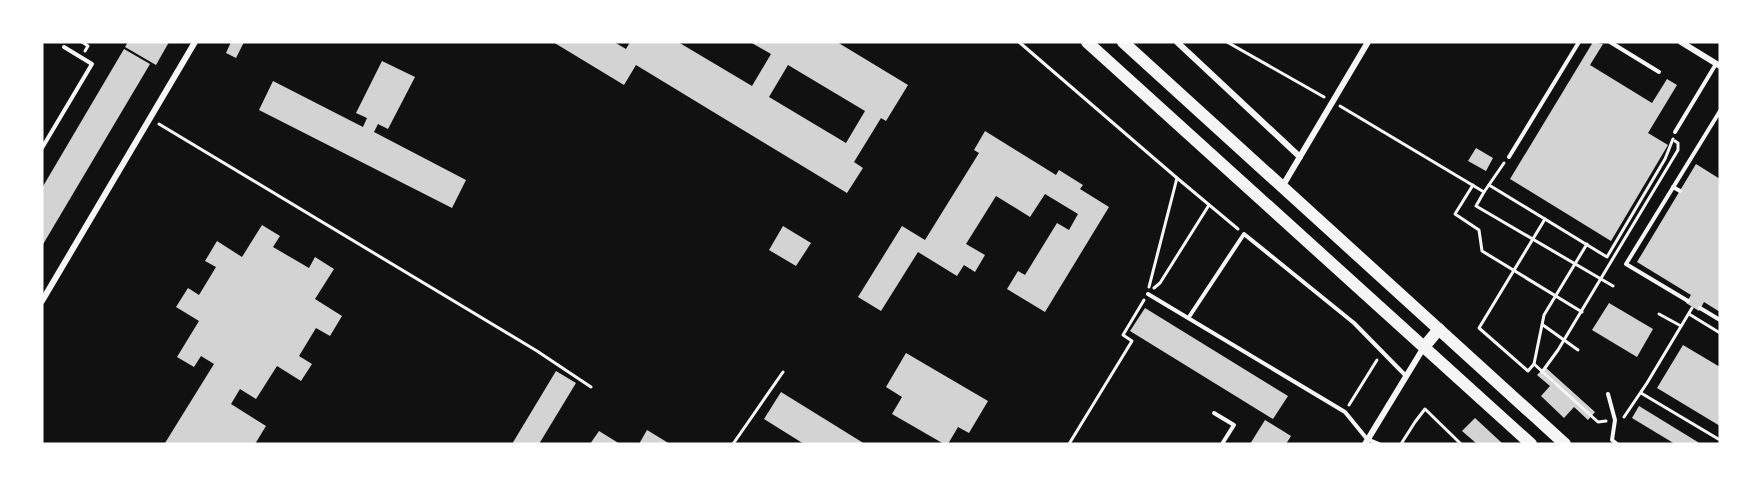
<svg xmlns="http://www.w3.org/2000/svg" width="1762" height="486" viewBox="0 0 1762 486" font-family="'Sofia Sans Condensed',sans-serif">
  <rect width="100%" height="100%" fill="#111"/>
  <g fill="#d3d3d3" fill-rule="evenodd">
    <polygon points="128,42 169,42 156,65 125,47"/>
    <polygon points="231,42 244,42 236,58 226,53"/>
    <path d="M553 42H614L626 49 630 42H678L752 86 771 54 750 42H837L908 85 886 121 881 118 854 162 863 168 847 193 636 65 624 85ZM788 65 865 111 846 143 769 97Z"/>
    <polygon points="1593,42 1603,44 1590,65 1652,103 1667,79 1677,85 1648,133 1668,145 1611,241 1510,179"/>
    <polygon points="124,49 150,64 42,246 42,188"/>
    <polygon points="382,61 415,77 388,129 378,124 374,132 466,180 452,208 259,110 273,81 363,127 367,118 356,113"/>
    <polygon points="985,131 1056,175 1059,170 1083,185 1080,189 1109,207 1045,312 1007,289 1018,271 1025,275 1057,223 1069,230 1078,214 1045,194 1030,217 996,196 966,244 985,255 975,272 964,265 957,276 918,252 881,311 858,297 902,226 925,240 979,153 974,150"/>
    <polygon points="1476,148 1493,158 1486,171 1468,161"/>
    <polygon points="1696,164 1720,179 1720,312 1704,302 1699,311 1686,303 1691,295 1637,262"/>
    <polygon points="262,225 280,236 273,247 309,268 315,257 334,269 315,299 342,316 330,336 316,328 299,356 312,364 301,381 277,366 256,399 240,389 231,404 266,426 255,444 167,444 165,443 214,364 201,356 194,367 177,357 199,321 176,307 188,288 199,295 216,267 205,261 217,241 242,257"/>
    <polygon points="783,226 811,243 796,266 769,250"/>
    <polygon points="1609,303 1653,329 1637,357 1592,330"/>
    <polygon points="1145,308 1288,396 1273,419 1130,331"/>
    <polygon points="1683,345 1720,367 1720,426 1657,388"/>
    <polygon points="906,353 988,401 969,433 958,427 948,444 944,444 892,414 902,397 886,387"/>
    <polygon points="1545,367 1595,412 1588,420 1574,407 1564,418 1541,396 1550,386 1537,375"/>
    <polygon points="556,371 576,383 539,444 512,444"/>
    <polygon points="781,392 865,444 804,444 764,419"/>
    <polygon points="1639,406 1701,444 1675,444 1632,418"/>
    <polygon points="1475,418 1503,444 1477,444 1462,431"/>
    <polygon points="1265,420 1291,436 1286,444 1250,444"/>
    <polygon points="647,430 670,444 639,444"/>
    <polygon points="599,431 620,444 590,444"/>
  </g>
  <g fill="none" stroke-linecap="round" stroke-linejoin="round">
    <g stroke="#f5f5f5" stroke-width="3">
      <polyline points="82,42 88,46 85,51"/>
      <polyline points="1019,42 1177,178 1149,287"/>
      <polyline points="1227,42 1324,97"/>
      <polyline points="1340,106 1484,192 1504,163"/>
      <polyline points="159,124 537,351 591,387"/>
      <polyline points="1177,178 1238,229"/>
      <polyline points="1473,185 1455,214 1479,230 1482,251 1582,312"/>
      <polyline points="1489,185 1607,257 1665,159 1673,139"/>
      <polyline points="1484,192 1476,206 1613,286"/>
      <polyline points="1587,244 1544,315 1534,364 1598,422 1606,421"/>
      <polyline points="1154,288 1160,283 1209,205"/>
      <polyline points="1659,314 1681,326"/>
      <polyline points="1689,314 1720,333"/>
      <polyline points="1543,325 1578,350"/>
      <polyline points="1534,364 1528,371 1479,328 1545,219"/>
      <polyline points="1542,372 1558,350 1678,150 1678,143 1675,141"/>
      <polyline points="1641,393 1720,440"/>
      <polyline points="1349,405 1377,360"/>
      <polyline points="1624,417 1647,383 1692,308"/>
      <polyline points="733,444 783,372"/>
      <polyline points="1069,444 1132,341 1123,335 1144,300"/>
      <polyline points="1401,444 1415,422 1425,409 1461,444"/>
    </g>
    <g stroke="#f5f5f5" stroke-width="4">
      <polyline points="1610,42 1659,72"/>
      <polyline points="1675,132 1716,64"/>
      <polyline points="42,148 92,64 64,47"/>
      <polyline points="1509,157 1579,42"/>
      <polyline points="1673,187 1680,191"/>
      <polyline points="1148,294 1345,412 1367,439 1379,444"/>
      <polyline points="1688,301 1626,264 1720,111"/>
      <polyline points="1700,308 1720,320"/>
      <polyline points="1189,317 1244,234 1354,323 1406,376"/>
      <polyline points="1608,394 1615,420 1612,440 1617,444"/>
      <polyline points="1214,413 1234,425 1222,444"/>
    </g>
    <g stroke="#f5f5f5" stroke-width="6">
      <polyline points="1177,42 1300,157"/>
      <polyline points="1681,42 1720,66"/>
      <polyline points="1282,187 1368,42"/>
      <polyline points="42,301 195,42"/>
      <polyline points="1365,444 1424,347"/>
    </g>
    <g stroke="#f5f5f5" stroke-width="12">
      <polyline points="1087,42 1531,444"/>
      <polyline points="1123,42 1565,444"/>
      <polyline points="1424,347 1439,329"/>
    </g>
  </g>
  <rect width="1762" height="486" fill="none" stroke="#ffffff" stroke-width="87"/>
</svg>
